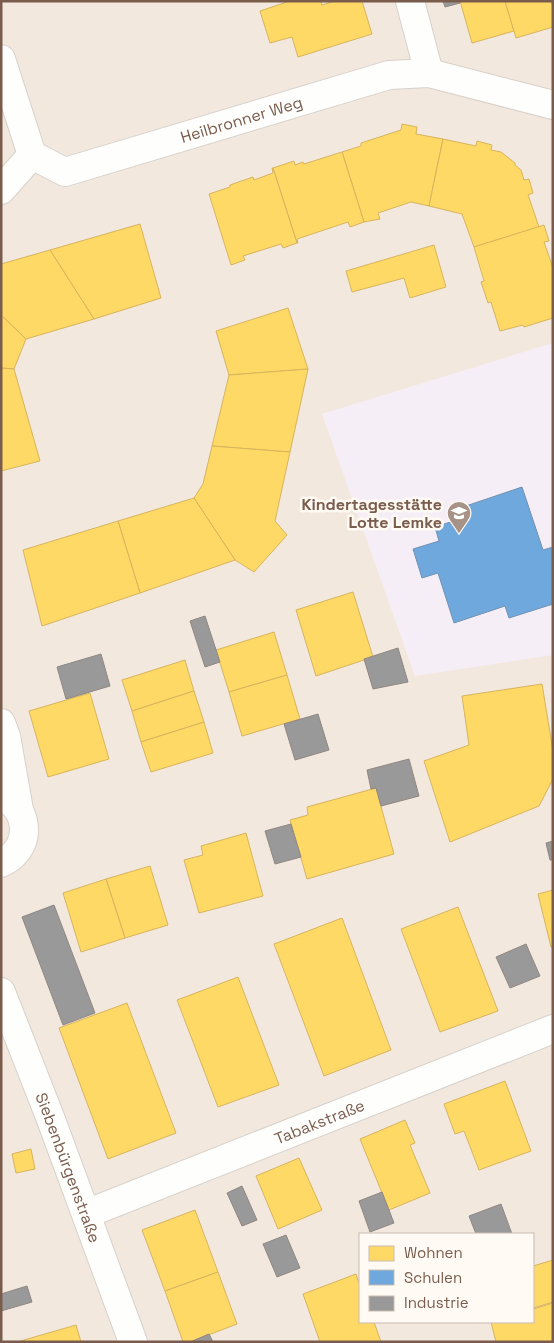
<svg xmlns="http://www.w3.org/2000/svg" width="554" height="1343" viewBox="0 0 554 1343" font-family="'Space Grotesk',sans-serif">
  <rect width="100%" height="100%" fill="#f9f5f0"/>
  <path fill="#f2e8de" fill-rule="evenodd" d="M1 1H553V1342H1ZM360 1234H533V1322H360Z"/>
  <polygon fill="#f6eef6" points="553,343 553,655 415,676 322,414"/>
  <g fill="#ffd966" stroke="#d7b45e">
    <polygon points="290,1 321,1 322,5 335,1 362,1 372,34 298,57 292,37 270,43 260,11"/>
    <polygon points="460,1 505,1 514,31 472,43"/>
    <polygon points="505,1 551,1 553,7 553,27 516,38"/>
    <polygon points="402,124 417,127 416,134 443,139 429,206 411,202 378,213 380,219 364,222 342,152 361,146 361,143 401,130"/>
    <polygon points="443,139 476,146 477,141 492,145 491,150 501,152 515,163 515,165 521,170 524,180 529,179 533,193 528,195 539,227 474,247 462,214 429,206"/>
    <polygon points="342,152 364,222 350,227 348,222 297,239 298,243 297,243 273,168 294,161 295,165 303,162 304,164"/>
    <polygon points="272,168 273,168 297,243 283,248 281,244 243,256 245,260 231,265 209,194 230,187 230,185 253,177 254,180 273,173"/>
    <polygon points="140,224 161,298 94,319 50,250"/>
    <polygon points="544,225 549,241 544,242 553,268 553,318 524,327 523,325 500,331 491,302 488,303 481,282 484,281 474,247"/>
    <polygon points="434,245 446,287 410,298 404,278 352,292 346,271"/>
    <polygon points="50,250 94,319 26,339 1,315 1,264"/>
    <polygon points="288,308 308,369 229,375 216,331"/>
    <polygon points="1,315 26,339 14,369 1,368"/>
    <polygon points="1,368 14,369 40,461 1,471"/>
    <polygon points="308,369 290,452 212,446 229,375"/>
    <polygon points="212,446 290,452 275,521 287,535 254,572 235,560 194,498 203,484"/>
    <polygon points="194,498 235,560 140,593 118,521"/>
    <polygon points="118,521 140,593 42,626 23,550"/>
    <polygon points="353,592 373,657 316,676 296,610"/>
    <polygon points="274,632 287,675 229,692 216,650"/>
    <polygon points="185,660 194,691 132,711 122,680"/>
    <polygon points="287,675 300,719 242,736 229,692"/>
    <polygon points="542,684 553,751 553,779 539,806 450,842 424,761 469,745 462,696"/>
    <polygon points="194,691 204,722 141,742 132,711"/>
    <polygon points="90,693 109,759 48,777 29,711"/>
    <polygon points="204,722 213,753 151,772 141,742"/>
    <polygon points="376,788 394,854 307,879 290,820 308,815 307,807"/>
    <polygon points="246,833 263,896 199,913 184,860 203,855 201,846"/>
    <polygon points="150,866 168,925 125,938 106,879"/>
    <polygon points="106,879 125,938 81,952 63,893"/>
    <polygon points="553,890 553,947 551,947 538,894"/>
    <polygon points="458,907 498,1011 440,1032 401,929"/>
    <polygon points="342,918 391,1050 324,1076 274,944"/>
    <polygon points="238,977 279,1085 218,1107 177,1000"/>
    <polygon points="127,1003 176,1133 108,1159 59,1028"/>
    <polygon points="505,1081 531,1151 479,1170 464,1131 455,1134 444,1104"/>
    <polygon points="405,1120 415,1143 410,1145 430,1193 389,1210 360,1139"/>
    <polygon points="31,1149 35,1169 16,1173 12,1154"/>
    <polygon points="299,1158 322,1210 278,1229 256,1176"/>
    <polygon points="195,1210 218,1272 165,1291 142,1230"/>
    <polygon points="553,1260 553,1302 533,1308 533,1266"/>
    <polygon points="218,1272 237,1324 190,1342 183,1342 165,1291"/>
    <polygon points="356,1274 360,1286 360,1322 374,1322 381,1342 320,1342 303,1294"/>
    <polygon points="553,1303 553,1342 496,1342 491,1322 533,1322 533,1309"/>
    <polygon points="76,1325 81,1342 17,1342"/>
  </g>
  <polygon fill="#6fa8dc" stroke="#7291b1" points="522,487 543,550 553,547 553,604 509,618 505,606 454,623 438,573 422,578 413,549 439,541 435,527 463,518 460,508"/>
  <g fill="#999" stroke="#908782">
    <polygon points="443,1 460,1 460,3 445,7"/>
    <polygon points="205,616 220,662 205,667 190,621"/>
    <polygon points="398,648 408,682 373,689 364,659"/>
    <polygon points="101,654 110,686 66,699 57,667"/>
    <polygon points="318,714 329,750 295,760 284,724"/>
    <polygon points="409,759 419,796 381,806 376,788 371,789 367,770"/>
    <polygon points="291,824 301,857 275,864 265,831"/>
    <polygon points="553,841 553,860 550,860 546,843"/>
    <polygon points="54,905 95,1013 63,1025 22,917"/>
    <polygon points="526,944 540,976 510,988 496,957"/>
    <polygon points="242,1186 257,1220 242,1226 227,1193"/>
    <polygon points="382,1192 394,1223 370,1232 359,1201"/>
    <polygon points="501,1204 512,1234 476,1234 469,1216"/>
    <polygon points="286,1235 300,1268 277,1277 263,1244"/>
    <polygon points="27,1286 32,1302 1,1311 1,1294"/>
    <polygon points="209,1334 213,1342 190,1342"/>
  </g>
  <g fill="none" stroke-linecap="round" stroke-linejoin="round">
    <g stroke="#d7d1cb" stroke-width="30">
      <g id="street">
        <polyline points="410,1 429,73"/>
        <path id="s1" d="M1 59 32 155 65 172 389 75 429 73 553 105"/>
        <polyline points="1,190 32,155"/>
        <polyline points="1,723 6,736 19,810"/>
        <path d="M1 863C6 860 11 858 14 854 30 837 26 811 7 799"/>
        <path id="s2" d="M1 992 50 1117 133 1342"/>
        <path id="s3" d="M86 1214 553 1029"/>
      </g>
    </g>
    <use href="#street" stroke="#fefefd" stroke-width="28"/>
  </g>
  <defs>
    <g id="school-pin" transform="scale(1.25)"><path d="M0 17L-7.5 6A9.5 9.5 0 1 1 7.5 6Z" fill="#a69286" stroke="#fffaf3"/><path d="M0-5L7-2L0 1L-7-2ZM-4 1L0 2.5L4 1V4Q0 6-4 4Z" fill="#fff"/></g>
  </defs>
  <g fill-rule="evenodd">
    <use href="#school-pin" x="459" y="513"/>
  </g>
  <g text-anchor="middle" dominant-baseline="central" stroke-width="5" stroke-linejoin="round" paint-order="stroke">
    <g font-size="16" fill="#7a5c4d" stroke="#fffaf3">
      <text stroke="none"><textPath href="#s1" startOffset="322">Heilbronner Weg</textPath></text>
      <text stroke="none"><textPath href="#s3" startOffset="251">Tabakstraße</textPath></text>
      <text stroke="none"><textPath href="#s2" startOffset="188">Siebenbürgenstraße</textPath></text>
    </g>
    <g font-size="16" font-weight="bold" fill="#7a5c4d" stroke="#fffaf3" text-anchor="end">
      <text x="442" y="504">Kindertagesstätte<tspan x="442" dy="18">Lotte Lemke</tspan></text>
    </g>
  </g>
  <rect width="554" height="1343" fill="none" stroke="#7a5c4d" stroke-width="5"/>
  <rect x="359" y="1233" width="175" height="90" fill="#fffaf3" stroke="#cabbb1"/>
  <rect x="369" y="1246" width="25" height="15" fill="#ffd966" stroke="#cabbb1"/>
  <text x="404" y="1258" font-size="15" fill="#7a5c4d">Wohnen</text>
  <rect x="369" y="1270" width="25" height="15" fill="#6fa8dc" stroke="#cabbb1"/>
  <text x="404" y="1283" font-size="15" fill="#7a5c4d">Schulen</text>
  <rect x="369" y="1296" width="25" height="15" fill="#999999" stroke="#cabbb1"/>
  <text x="404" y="1308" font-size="15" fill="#7a5c4d">Industrie</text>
</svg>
